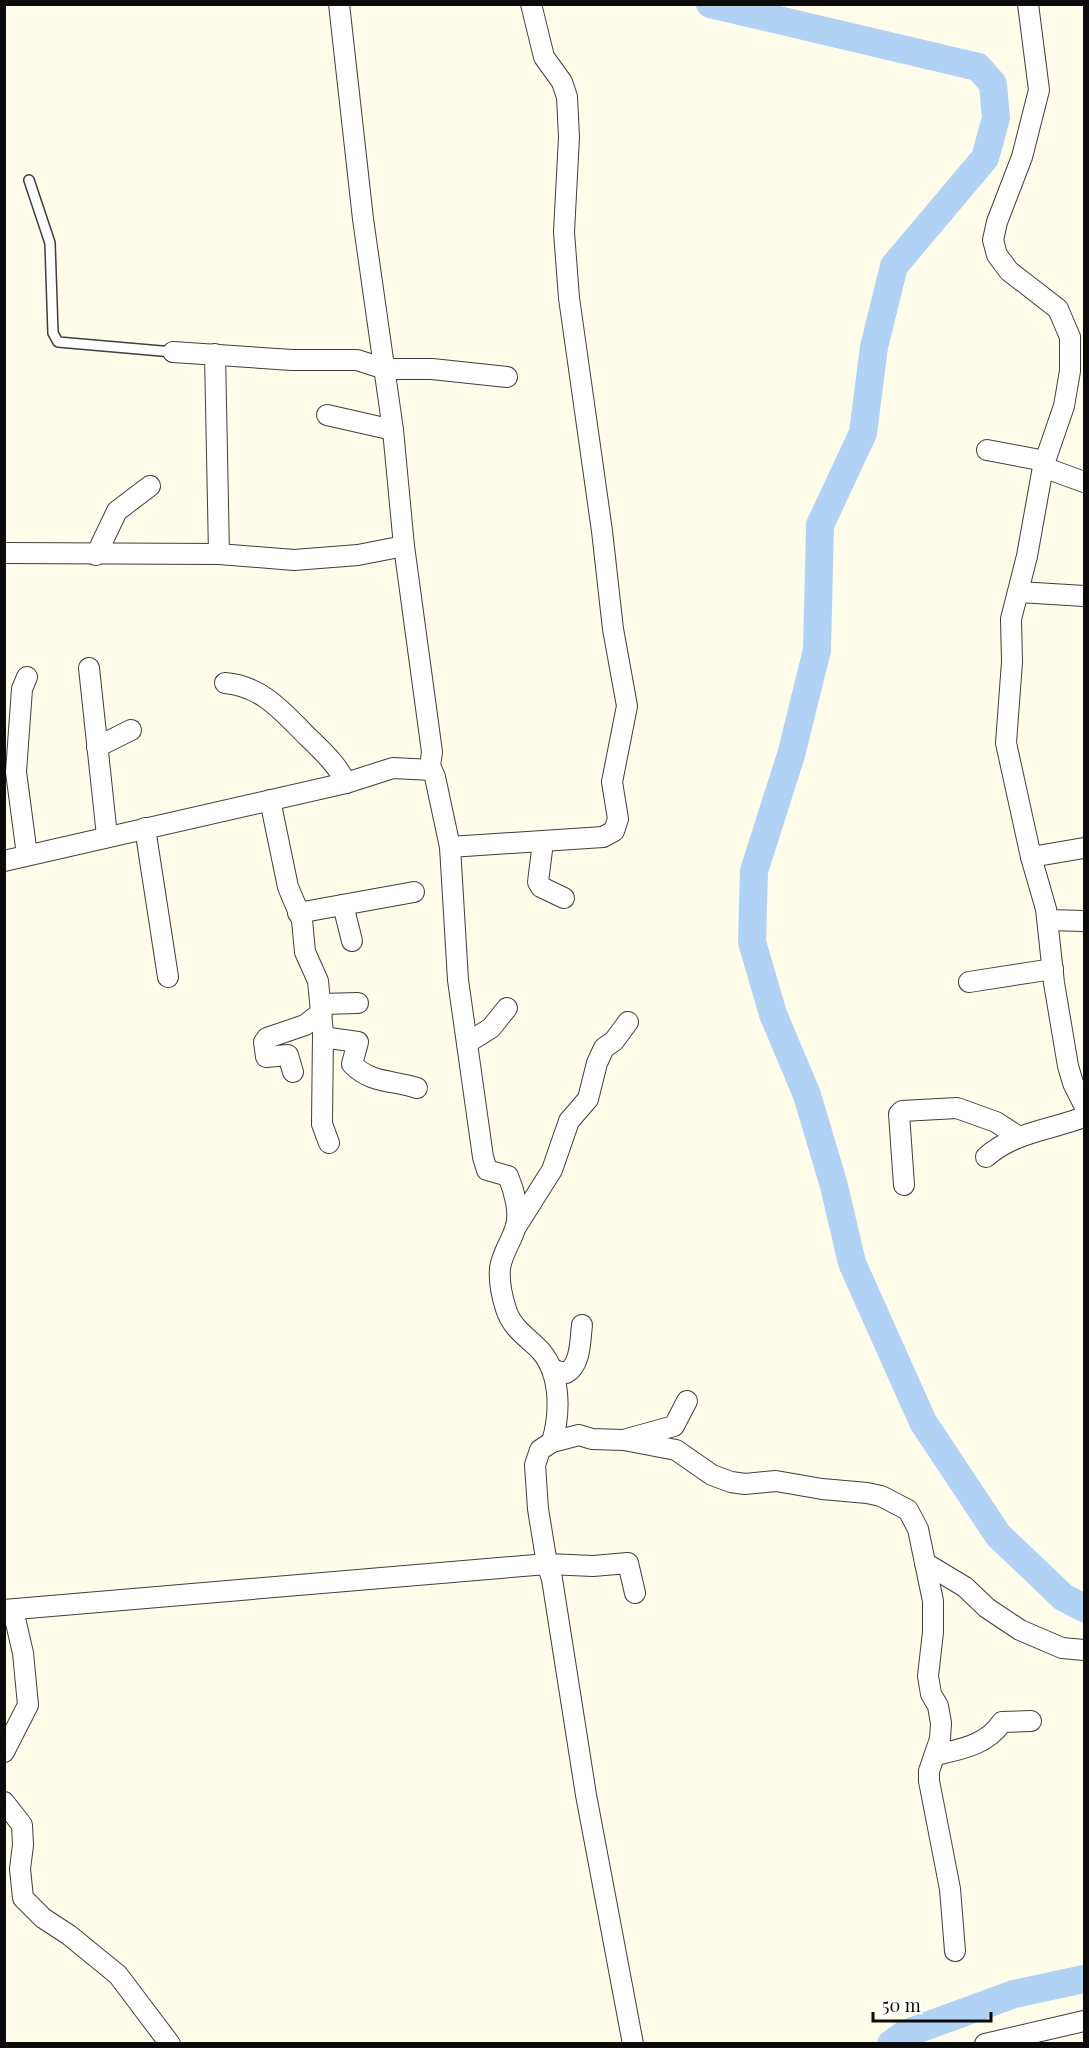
<svg xmlns="http://www.w3.org/2000/svg" width="1089" height="2048" viewBox="0 0 1089 2048" font-family="'Playfair Display',serif">
  <rect width="100%" height="100%" fill="#fffde9"/>
  <g fill="none" stroke-linecap="round" stroke-linejoin="round">
    <g stroke="#afd2f5" stroke-width="28">
      <polyline points="710,4 978,67 993,84 996,118 985,158 894,266 874,347 863,433 820,525 817,650 791,755 754,871 752,942 773,1014 807,1095 834,1186 852,1263 923,1422 998,1535 1063,1597 1084,1608"/>
      <polyline points="891,2044 905,2034 1014,1994 1084,1979"/>
    </g>
    <g stroke="#3e3e3e" stroke-width="12">
      <polyline id="lane" points="29,180 50,243 53,333 58,342 173,352"/>
    </g>
    <g stroke="#3e3e3e" stroke-width="22">
      <g id="street">
        <path d="M339 4 363 219 393 430 404 546 432 752 430 766 435 777 450 847 458 980 483 1157 487 1170 508 1176C514 1190 521 1214 515 1229 511 1242 502 1254 500 1268 499 1280 502 1297 506 1309 511 1326 524 1335 537 1347 561 1370 561 1411 552 1442"/>
        <polyline points="1028,4 1039,90 1022,157 997,222 993,240 997,255 1009,271 1058,309 1070,337 1070,371 1064,406 1043,467 1027,556 1011,619 1012,662 1006,743 1031,857 1046,909 1054,983 1068,1066 1073,1083 1084,1105"/>
        <polyline points="173,352 292,360 357,360 385,369 432,369 507,377"/>
        <polyline points="215,354 219,554 294,560 358,555 404,546"/>
        <polyline points="327,415 393,430"/>
        <polyline points="987,450 1045,461"/>
        <polyline points="1043,467 1084,482"/>
        <polyline points="4,553 219,554"/>
        <polyline points="96,555 117,511 150,486"/>
        <polyline points="1019,592 1084,596"/>
        <polyline points="89,668 107,836"/>
        <polyline points="27,677 22,689 16,772 27,855"/>
        <path d="M225 683C262 686 283 712 308 737 322 751 337 764 346 783"/>
        <polyline points="97,747 131,730"/>
        <polyline points="270,800 288,887 302,920 305,952 318,981 323,1033 322,1124 329,1143"/>
        <polyline points="145,828 168,977"/>
        <polyline points="543,842 538,882 541,887 564,898"/>
        <polyline points="450,847 603,837 614,831 618,819 612,782 627,706 613,629 602,531 569,298 564,232 569,137 567,97 562,82 544,57 531,4"/>
        <polyline points="1031,857 1084,848"/>
        <polyline points="4,861 346,783 393,768 432,770"/>
        <polyline points="343,905 352,941"/>
        <polyline points="298,913 414,892"/>
        <polyline points="1048,920 1084,921"/>
        <polyline points="969,982 1053,969"/>
        <polyline points="321,1004 358,1003"/>
        <path d="M323 1033 329 1038 358 1042 352 1064C371 1084 394 1080 417 1088"/>
        <polyline points="467,1043 491,1028 507,1008"/>
        <polyline points="293,1072 288,1055 266,1057 264,1042 267,1038 305,1025 322,1012"/>
        <path d="M986 1157C1014 1132 1050 1130 1084 1117"/>
        <polyline points="904,1185 899,1114 902,1111 957,1108 996,1122 1019,1137"/>
        <polyline points="516,1227 552,1170 569,1121 588,1099 597,1063 604,1048 614,1041 628,1022"/>
        <path d="M553 1370 566 1373C581 1365 580 1341 582 1325"/>
        <polyline points="627,1439 674,1426 687,1401"/>
        <polyline points="925,1563 965,1587 987,1608 1020,1630 1062,1648 1084,1650"/>
        <polyline points="4,1610 547,1564 593,1566 628,1563 635,1593"/>
        <polyline points="4,1752 28,1705 23,1653 13,1610"/>
        <path d="M936 1755C961 1749 987 1745 1002 1722L1031 1721"/>
        <polyline points="4,1802 22,1825 23,1845 20,1869 23,1898 43,1918 69,1935 118,1975 170,2044"/>
        <polyline points="633,2044 586,1795 552,1579 547,1564 538,1509 535,1465 540,1450 552,1442 579,1435 592,1439 624,1440 676,1450 712,1475 731,1482 745,1484 776,1481 822,1489 867,1493 881,1496 908,1510 918,1529 933,1601 933,1632 928,1676 931,1694 938,1706 941,1723 940,1739 929,1771 929,1781 950,1889 955,1951"/>
        <polyline points="985,2044 1084,2021"/>
      </g>
    </g>
    <use href="#lane" stroke="#fff" stroke-width="9"/>
    <use href="#street" stroke="#fff" stroke-width="20"/>
  </g>
  <rect width="1089" height="2048" fill="none" stroke="#0b0b0b" stroke-width="12"/>
  <path d="M873 2012v9h118v-9" fill="none" stroke="#0b0b0b" stroke-width="3"/>
  <text x="882" y="2012" font-size="18" fill="#0b0b0b" stroke="#ffffff" stroke-width="4.5" paint-order="stroke">50 m</text>
</svg>
